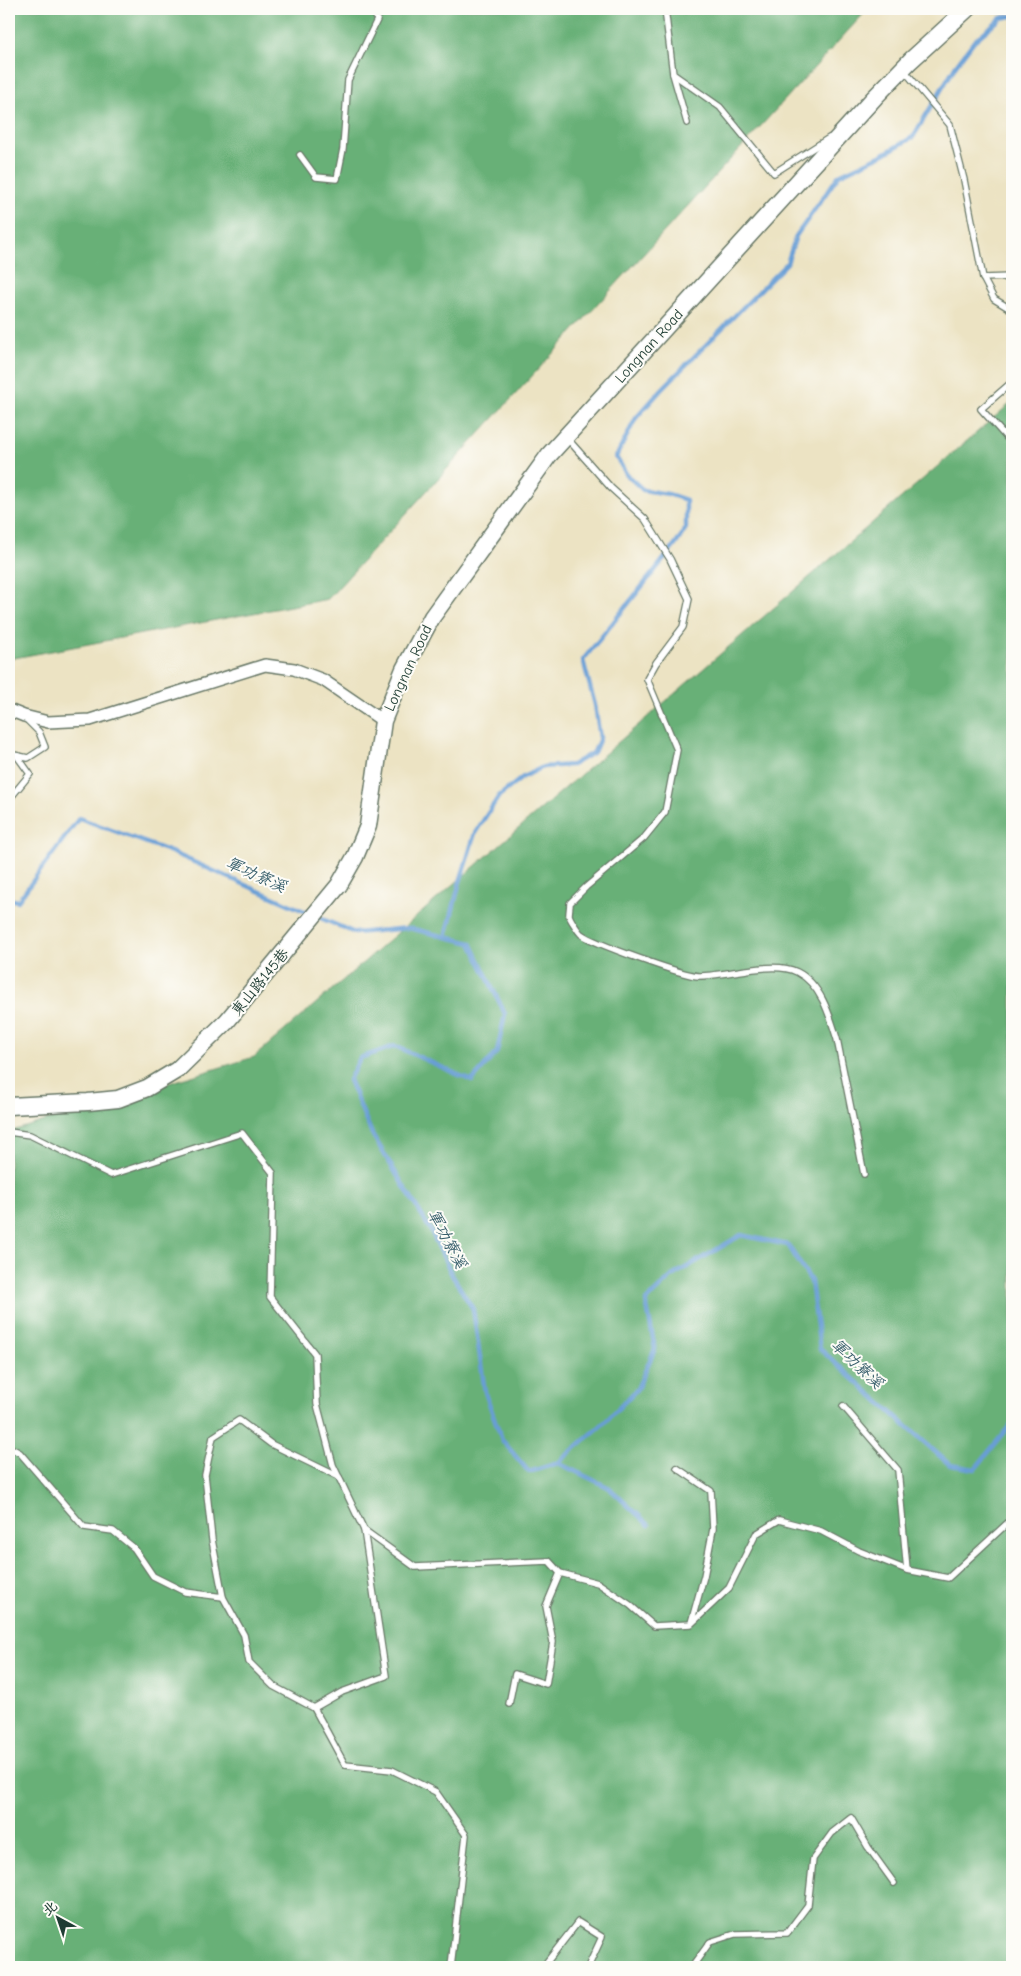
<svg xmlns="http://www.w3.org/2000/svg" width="1021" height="1976" viewBox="0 0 1021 1976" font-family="'Comic Neue','LXGW WenKai TC',sans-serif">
  <rect width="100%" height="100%" fill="#fdfcf7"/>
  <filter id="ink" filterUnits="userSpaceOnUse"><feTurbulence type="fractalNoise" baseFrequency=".02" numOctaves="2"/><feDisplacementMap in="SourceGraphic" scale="10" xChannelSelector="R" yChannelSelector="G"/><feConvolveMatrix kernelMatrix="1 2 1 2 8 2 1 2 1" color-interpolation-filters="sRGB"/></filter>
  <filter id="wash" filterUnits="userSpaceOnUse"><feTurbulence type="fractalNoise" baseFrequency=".0096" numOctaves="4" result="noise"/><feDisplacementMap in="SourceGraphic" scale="20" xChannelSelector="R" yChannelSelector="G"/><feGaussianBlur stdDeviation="1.12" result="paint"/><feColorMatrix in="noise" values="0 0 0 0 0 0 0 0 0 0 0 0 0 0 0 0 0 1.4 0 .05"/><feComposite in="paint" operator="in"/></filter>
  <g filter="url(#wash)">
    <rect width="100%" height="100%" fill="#ece3c3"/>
    <g fill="#67b077" stroke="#437656">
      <polygon points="9,9 868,9 328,599 9,659"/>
      <polygon points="1012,402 1012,1967 9,1967 9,1132 254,1057"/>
    </g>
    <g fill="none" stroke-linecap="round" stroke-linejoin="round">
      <g stroke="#679ed5" stroke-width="4.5">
        <polyline points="9,899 18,901 79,818 171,852 311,914"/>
        <polyline points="318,917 355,933 409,928 471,943 505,1014 497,1052 472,1081 395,1046 360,1058 349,1080 372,1134 430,1229 452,1275 473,1309 485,1392 502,1440 529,1472 558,1463 604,1423 637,1389 655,1349 646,1301 672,1276 741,1235 788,1245 811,1281 820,1349 950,1465 975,1469 1012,1423"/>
        <polyline points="446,937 459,885 475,833 499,796 523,777 543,767 572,765 594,752 600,738 595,705 583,660 676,544 686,528 686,500 668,494 643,490 627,475 616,457 636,418 662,389 787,263 796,236 839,175 882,155 913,137 956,65 974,41 1001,18 1012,16"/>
        <polyline points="558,1463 608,1487 649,1525"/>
      </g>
    </g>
  </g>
  <g filter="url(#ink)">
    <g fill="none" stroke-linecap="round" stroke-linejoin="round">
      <g stroke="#677766" stroke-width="8">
        <g id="lane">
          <polyline points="665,9 673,74 720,107 774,173 829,138"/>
          <polyline points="904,70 950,125 964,180 983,278 994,299 1012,310"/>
          <polyline points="673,74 687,123"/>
          <polyline points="300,155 316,177 337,179 343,149 348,80 377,20 374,9"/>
          <polyline points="983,278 1012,277"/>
          <polyline points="1012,382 981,409 1007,438 1012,438"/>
          <path d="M566 437 611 488 645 519 670 559 689 599 683 627 656 663 647 679 677 750 665 812 644 838 586 887 570 903C570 907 569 911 569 915 570 919 578 931 581 934 593 943 684 976 699 976 726 976 773 960 797 972 821 984 830 1016 837 1039L864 1174"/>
          <polyline points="9,754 28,758 45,747 39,732 25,718"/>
          <polyline points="11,797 30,774 17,756"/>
          <polyline points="9,1132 30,1135 111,1175 242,1133 273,1173 270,1297 315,1354 317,1404 333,1465 364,1530 386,1676 342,1692 314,1708 345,1765 392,1770 436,1792 466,1835 451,1967"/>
          <polyline points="843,1406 898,1470 907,1570"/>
          <polyline points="9,1447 20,1453 84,1527 113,1531 134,1548 153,1576 185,1592 223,1597 212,1540 205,1475 213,1437 239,1420 271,1444 339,1477"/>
          <polyline points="677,1468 711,1491 713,1529 704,1576 691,1623"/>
          <polyline points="364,1530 415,1567 549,1561 560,1573 598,1583 630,1605 654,1626 691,1624 729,1588 756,1534 779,1520 821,1531 859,1551 907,1570 948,1578 1012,1519"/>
          <polyline points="223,1597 244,1635 249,1662 273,1686 314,1708"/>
          <polyline points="509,1704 515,1674 546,1684 553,1642 546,1606 560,1573"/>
          <polyline points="543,1967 578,1922 602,1937 588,1967"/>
          <polyline points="692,1967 710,1942 735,1934 787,1933 808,1905 813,1859 832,1833 851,1818 868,1847 894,1883"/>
        </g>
      </g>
      <g stroke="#677766" stroke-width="14">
        <polyline id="street" points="9,710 24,716 48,722 90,720 265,665 294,669 323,680 383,721"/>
      </g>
      <g stroke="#677766" stroke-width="19">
        <polyline id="secondary" points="9,1106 88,1102 118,1099 147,1088 177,1070 227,1021 339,885 355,857 368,826 383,721 404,669 432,617 549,455 875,97 910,61 967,9"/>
      </g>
      <use href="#lane" stroke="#fff" stroke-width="5.5"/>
      <use href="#street" stroke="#fff" stroke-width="11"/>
      <use href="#secondary" stroke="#fff" stroke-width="16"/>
    </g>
  </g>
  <g text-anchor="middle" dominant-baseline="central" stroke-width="4" stroke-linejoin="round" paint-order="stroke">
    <g font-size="15" fill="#1f3d34" stroke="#fdfcf7">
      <text transform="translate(649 346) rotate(-48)">Longnan Road</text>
      <text transform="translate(408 668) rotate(-65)">Longnan Road</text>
      <text transform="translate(260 982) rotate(-51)">東山路145巷</text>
    </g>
    <g font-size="16" font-style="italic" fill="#385f6c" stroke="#fdfcf7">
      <text transform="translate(256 875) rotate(24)">軍功寮溪</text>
      <text transform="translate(447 1239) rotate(62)">軍功寮溪</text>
      <text transform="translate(857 1364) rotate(43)">軍功寮溪</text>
    </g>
  </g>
  <rect width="1021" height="1976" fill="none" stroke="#fdfcf7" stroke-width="30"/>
  <g transform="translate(58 1918) rotate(320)" stroke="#fdfcf7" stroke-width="4" paint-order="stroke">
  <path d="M0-4L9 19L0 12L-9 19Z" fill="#1f3d34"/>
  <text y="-8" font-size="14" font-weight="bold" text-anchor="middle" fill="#1f3d34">北</text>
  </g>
</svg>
